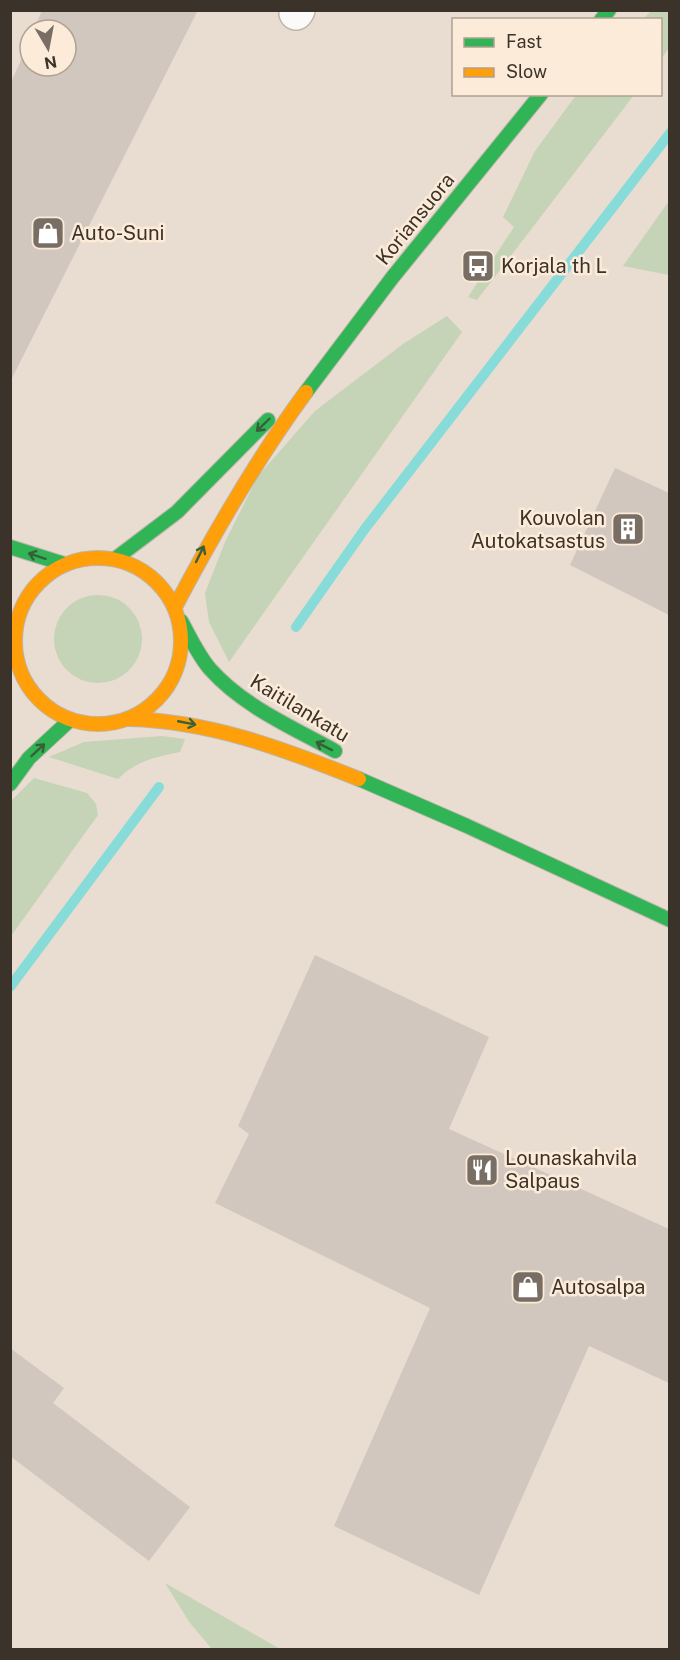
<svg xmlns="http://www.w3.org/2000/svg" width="680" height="1660" viewBox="0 0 680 1660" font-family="'Public Sans',sans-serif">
  <rect width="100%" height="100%" fill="#e8ddd0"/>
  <g fill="#c5d3b6">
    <polygon points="651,11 669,11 669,48 661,59 660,20 643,19"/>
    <polygon points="577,94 634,95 477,300 468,297 514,227 503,217 535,151"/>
    <polygon points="669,201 669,275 623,266"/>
    <polygon points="447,316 462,332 229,662 209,622 205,593 225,542 258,476 315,411 403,344"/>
    <circle cx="98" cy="639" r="44"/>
    <path d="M162 736 185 739 180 752C155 757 136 761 118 779L49 757 84 742Z"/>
    <polygon points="34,778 87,793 96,804 98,815 11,936 11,801"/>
    <polygon points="165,1583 280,1649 212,1649 190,1623"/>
  </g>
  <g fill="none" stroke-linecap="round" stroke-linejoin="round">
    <g stroke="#87dbd8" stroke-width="10">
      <polyline points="296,627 364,530 670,133"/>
      <polyline points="10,987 159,787"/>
    </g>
  </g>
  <g fill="#d1c7bf">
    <polygon points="42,10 198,10 10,382 10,84 30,41 30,66 66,66 66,30 34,30"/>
    <polygon points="615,468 669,493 669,615 570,565"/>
    <polygon points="315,955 489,1037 449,1129 669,1229 669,1383 589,1346 479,1595 334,1526 430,1308 215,1203 249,1134 238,1126"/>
    <polygon points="10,1348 64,1388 53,1403 190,1507 149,1561 10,1456"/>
  </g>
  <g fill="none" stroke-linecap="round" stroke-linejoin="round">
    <g stroke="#beb5ab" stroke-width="36">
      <polyline id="street" points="296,13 298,10"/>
    </g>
    <g stroke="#beb5ab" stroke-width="16">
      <g id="fast">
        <polyline points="601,20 609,10"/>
        <polyline points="306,392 392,278 541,94"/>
        <polyline points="10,547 64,564"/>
        <polyline points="115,559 177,512 268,420"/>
        <path d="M181 621C190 637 198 655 210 669 244 707 292 727 335 751"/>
        <polyline points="359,779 467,826 670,920"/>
        <polyline points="10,784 29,758 70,720"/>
      </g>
    </g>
    <g stroke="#beb5ab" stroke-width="16">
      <g id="slow">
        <circle cx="98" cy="641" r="83"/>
        <path d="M175 607C214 533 256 460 306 392"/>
        <path d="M129 719C210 721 284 749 359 779"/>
      </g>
    </g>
    <use href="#street" stroke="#fcfaf8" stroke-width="33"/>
    <use href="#fast" stroke="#30b455" stroke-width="14"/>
    <use href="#slow" stroke="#ff9f0a" stroke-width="14"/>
  </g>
  <defs><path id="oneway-shaft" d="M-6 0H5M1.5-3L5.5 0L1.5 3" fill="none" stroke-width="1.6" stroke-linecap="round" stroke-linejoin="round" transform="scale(1.5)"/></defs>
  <g stroke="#376039">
    <use href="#oneway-shaft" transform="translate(263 425) rotate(136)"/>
    <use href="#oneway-shaft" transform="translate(200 554) rotate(-64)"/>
    <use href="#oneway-shaft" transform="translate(37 556) rotate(-162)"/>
    <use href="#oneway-shaft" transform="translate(187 723) rotate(11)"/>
    <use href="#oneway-shaft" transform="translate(324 746) rotate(-153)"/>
    <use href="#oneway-shaft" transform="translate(38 750) rotate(-43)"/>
  </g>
  <defs>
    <g id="shop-square" transform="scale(1.725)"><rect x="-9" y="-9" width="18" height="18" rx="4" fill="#786e64" stroke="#fdebd9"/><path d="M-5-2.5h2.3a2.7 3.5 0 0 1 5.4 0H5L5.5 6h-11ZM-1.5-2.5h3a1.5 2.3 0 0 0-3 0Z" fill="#fff"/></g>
    <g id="bus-square" transform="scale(1.725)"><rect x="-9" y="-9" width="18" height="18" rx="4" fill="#786e64" stroke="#fdebd9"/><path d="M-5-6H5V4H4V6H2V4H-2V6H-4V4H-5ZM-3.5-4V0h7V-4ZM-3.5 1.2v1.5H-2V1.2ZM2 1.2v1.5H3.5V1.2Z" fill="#fff"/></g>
    <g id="building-square" transform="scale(1.725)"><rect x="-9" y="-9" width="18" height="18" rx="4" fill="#786e64" stroke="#fdebd9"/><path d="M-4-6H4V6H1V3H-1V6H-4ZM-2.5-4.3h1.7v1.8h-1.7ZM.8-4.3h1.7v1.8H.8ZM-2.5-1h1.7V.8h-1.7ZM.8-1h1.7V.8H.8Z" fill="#fff"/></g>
    <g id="restaurant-square" transform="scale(1.725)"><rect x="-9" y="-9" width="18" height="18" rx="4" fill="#786e64" stroke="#fdebd9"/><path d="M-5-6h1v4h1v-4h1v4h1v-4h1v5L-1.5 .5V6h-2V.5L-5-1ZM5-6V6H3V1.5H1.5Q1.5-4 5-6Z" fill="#fff"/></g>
  </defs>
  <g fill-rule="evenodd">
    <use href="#shop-square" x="48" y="233"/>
    <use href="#bus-square" x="478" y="266"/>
    <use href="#building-square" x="628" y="529"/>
    <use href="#restaurant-square" x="482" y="1170"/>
    <use href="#shop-square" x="528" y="1287"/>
  </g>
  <g text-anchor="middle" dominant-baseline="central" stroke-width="5" stroke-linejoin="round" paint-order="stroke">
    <g font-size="20" fill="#3b332a" stroke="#fdebd9">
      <text transform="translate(415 219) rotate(-51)">Koriansuora</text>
      <text transform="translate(300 708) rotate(31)">Kaitilankatu</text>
    </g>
    <g font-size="20" fill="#3b332a" stroke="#fdebd9" text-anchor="start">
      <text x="71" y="233">Auto-Suni</text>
      <text x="501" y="266">Korjala th L</text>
      <text x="605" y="518" text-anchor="end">Kouvolan<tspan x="605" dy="23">Autokatsastus</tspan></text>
      <text x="505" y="1158">Lounaskahvila<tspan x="505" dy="23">Salpaus</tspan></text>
      <text x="551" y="1287">Autosalpa</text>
    </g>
  </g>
  <rect width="680" height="1660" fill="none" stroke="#3b332a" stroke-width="24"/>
  <rect x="452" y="18" width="210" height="78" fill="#fdebd9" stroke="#afa193" stroke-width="1.5"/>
  <rect x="464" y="38" width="30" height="9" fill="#30b455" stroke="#afa193" stroke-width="1.5"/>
  <text x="506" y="48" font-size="18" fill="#3b332a">Fast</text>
  <rect x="464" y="68" width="30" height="9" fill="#ff9f0a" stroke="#afa193" stroke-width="1.5"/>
  <text x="506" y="78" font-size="18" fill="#3b332a">Slow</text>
  <g transform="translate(48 48) rotate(170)"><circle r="28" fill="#fdebd9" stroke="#afa193" stroke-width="1.5"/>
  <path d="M0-4.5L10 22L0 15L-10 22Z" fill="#786e64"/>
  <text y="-9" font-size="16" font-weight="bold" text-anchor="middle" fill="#3b332a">N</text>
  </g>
</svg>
